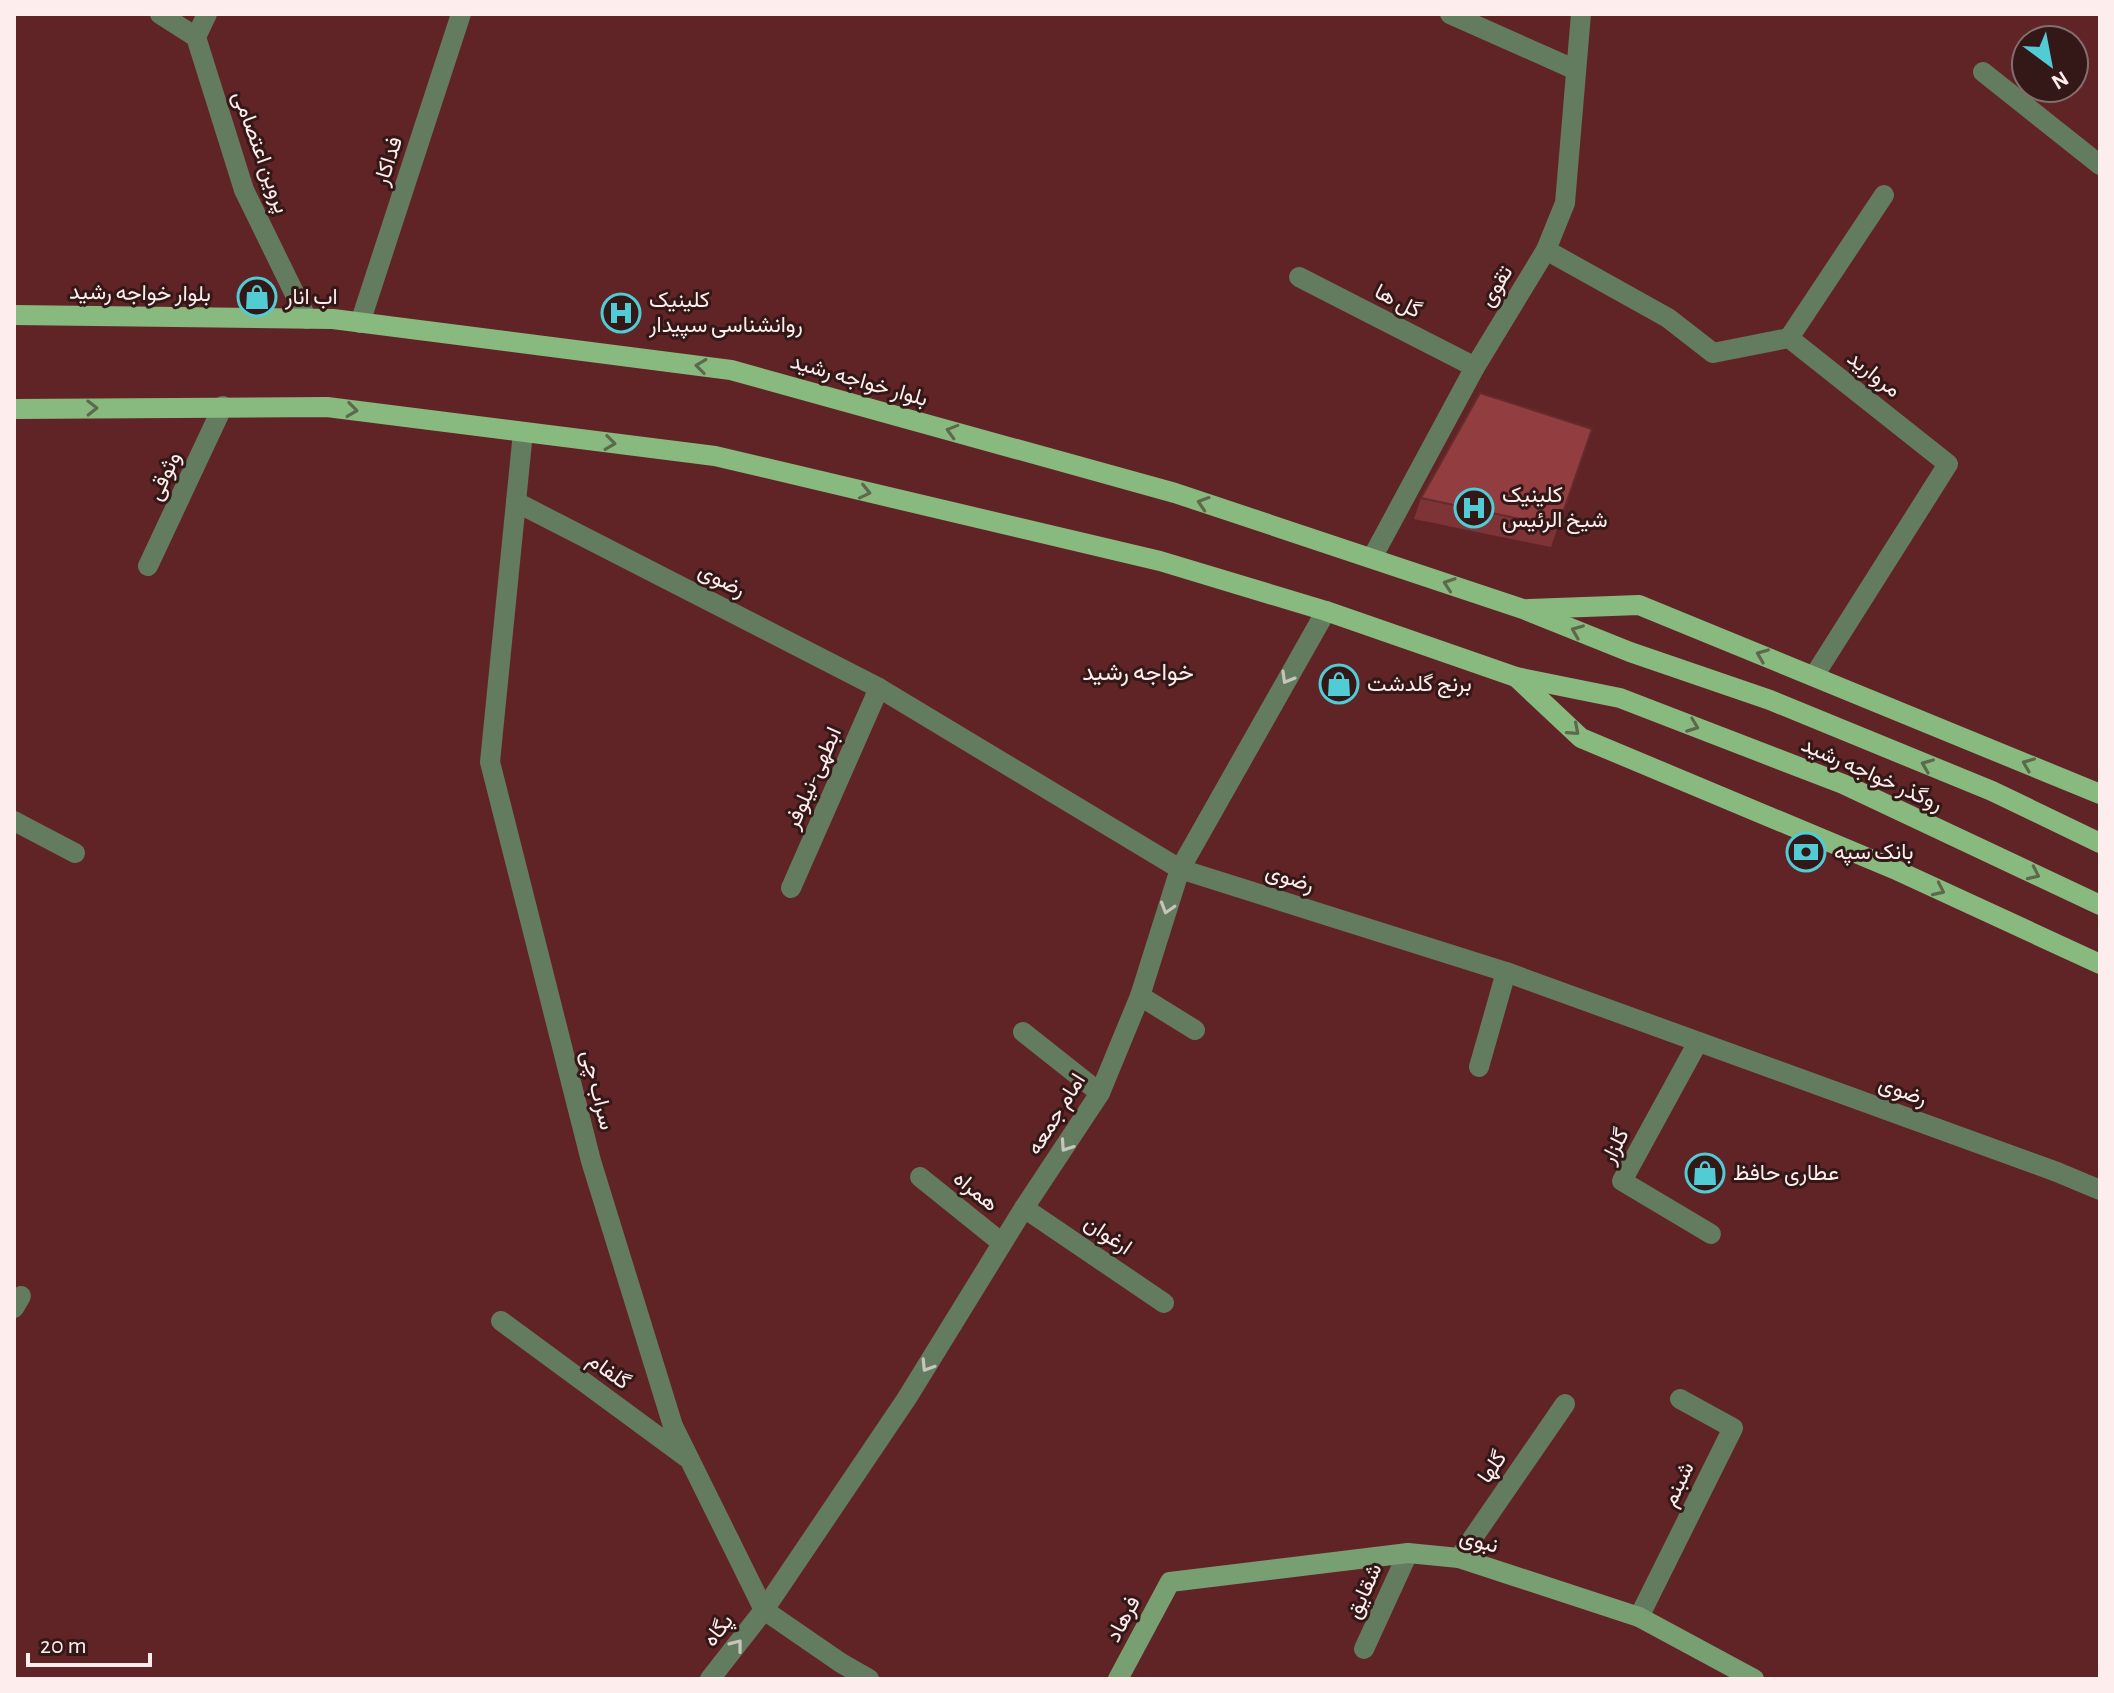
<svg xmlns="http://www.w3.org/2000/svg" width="2114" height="1693" viewBox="0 0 2114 1693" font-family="'Alegreya Sans',Vazirmatn,sans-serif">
  <rect width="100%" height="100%" fill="#612426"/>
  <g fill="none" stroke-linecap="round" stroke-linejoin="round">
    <g stroke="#637b5f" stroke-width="20">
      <polyline points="160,14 196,37 244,190 307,319"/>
      <polyline points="1450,14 1576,70"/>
      <polyline points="196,37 207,14"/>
      <polyline points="1983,72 2100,165"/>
      <polyline points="1546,250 1668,318 1713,353 1789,338 1948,464 1814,676"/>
      <polyline points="1299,277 1475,367"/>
      <polyline points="360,323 461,14"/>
      <polyline points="1789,338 1884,195"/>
      <polyline points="523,432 490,762 591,1161 673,1426 764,1610 841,1663 869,1679"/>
      <polyline points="516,502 879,688 1180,869 1506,972 2057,1172 2100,1190"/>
      <polyline points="1372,558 1475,367 1546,250 1565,203 1581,14"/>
      <polyline points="148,566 223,406"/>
      <polyline points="14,821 75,853"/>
      <polyline points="791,888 879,688"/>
      <polyline points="1140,996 1195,1030"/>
      <polyline points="1023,1032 1100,1093"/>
      <polyline points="1698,1042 1622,1181 1711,1234"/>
      <polyline points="1479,1067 1506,972"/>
      <polyline points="920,1177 1002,1243"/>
      <polyline points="1024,1208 1164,1303"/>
      <polyline points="14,1308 21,1296"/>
      <polyline points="501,1321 686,1457"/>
      <polyline points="1459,1558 1565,1404"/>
      <polyline points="1639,1617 1733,1428 1680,1399"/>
      <polyline points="1364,1649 1408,1553"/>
      <polyline points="710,1679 764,1610 907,1398 1024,1208 1100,1093 1140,996 1180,869 1326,611"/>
    </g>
    <polyline stroke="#789f71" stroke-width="20" points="1118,1679 1170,1582 1408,1553 1459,1558 1639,1617 1754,1679"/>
    <g stroke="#88ba7f" stroke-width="20">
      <polyline points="14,315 333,319 731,370 1175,493 1523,609 1630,652 1770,700 1992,791 2100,843"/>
      <polyline points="14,409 327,407 715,456 1160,561 1326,611 1516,677 1620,698 1843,784 2100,905"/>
      <polyline points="1529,609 1639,605 2100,794"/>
      <polyline points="1516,677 1581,738 1894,869 2100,964"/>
    </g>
  </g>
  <polygon fill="#7e3436" points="1592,429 1551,547 1414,519 1421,498"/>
  <polygon fill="#923d3f" stroke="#662b2c" stroke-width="2" points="1480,393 1592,429 1558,527 1421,498"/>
  <defs><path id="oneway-chevron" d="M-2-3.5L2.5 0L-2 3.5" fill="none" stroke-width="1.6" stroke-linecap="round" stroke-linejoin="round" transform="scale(2)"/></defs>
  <g stroke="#5e694c">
    <use href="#oneway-chevron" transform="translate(701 366) rotate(-173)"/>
    <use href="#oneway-chevron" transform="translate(92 408) rotate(-1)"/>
    <use href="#oneway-chevron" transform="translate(352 410) rotate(7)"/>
    <use href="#oneway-chevron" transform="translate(952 431) rotate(-164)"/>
    <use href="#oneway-chevron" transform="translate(610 443) rotate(7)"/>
    <use href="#oneway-chevron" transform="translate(865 492) rotate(13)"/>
    <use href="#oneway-chevron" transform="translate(1203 503) rotate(-162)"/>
    <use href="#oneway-chevron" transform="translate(1449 584) rotate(-161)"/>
    <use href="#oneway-chevron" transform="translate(1577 631) rotate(-158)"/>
    <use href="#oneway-chevron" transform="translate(1762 655) rotate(-158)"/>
    <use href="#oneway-chevron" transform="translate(1693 726) rotate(21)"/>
    <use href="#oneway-chevron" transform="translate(1574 730) rotate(41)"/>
    <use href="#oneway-chevron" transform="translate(2028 764) rotate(-158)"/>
    <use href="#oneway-chevron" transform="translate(1927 765) rotate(-158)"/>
    <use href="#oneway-chevron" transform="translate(2034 874) rotate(25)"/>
    <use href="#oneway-chevron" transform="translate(1939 890) rotate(25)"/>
  </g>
  <g stroke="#c7c5bb">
    <use href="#oneway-chevron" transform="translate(1287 678) rotate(120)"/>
    <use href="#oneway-chevron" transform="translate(1167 908) rotate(107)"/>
    <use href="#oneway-chevron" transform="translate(1066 1146) rotate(124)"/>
    <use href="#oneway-chevron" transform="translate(927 1366) rotate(122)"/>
    <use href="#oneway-chevron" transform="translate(737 1645) rotate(-52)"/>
  </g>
  <defs>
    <g id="shop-ring" transform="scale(2)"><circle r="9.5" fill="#341818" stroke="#51ccd4" stroke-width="1.5"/><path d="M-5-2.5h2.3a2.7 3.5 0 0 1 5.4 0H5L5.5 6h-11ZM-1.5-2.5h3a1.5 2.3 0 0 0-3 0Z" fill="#51ccd4"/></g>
    <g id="hospital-ring" transform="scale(2)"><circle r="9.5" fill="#341818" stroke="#51ccd4" stroke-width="1.5"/><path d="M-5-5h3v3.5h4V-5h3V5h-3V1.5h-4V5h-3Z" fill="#51ccd4"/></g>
    <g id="bank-ring" transform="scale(2)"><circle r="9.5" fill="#341818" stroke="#51ccd4" stroke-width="1.5"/><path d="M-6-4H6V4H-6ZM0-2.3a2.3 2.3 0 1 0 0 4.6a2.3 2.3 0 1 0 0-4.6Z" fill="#51ccd4"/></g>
  </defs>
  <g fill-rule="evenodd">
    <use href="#shop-ring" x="257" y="297"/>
    <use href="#hospital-ring" x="621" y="313"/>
    <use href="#hospital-ring" x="1474" y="508"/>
    <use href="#shop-ring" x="1339" y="684"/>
    <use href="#bank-ring" x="1806" y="852"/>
    <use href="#shop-ring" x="1705" y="1173"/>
  </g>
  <g text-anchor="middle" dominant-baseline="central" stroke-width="6" stroke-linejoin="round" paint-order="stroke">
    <g font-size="22" fill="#fdedec" stroke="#341818">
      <text transform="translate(261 152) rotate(70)">پروین اعتصامی</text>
      <text transform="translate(388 161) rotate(-72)">فداکار</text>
      <text transform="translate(1496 286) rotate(-59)">تقوی</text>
      <text transform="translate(140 293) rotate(1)">بلوار خواجه رشید</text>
      <text transform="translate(1398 301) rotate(27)">گل ها</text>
      <text transform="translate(1874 374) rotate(38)">مروارید</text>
      <text transform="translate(859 380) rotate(16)">بلوار خواجه رشید</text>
      <text transform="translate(164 476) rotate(-65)">وثوقی</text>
      <text transform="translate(722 580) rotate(27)">رضوی</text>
      <text transform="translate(1872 774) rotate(24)">روگذر خواجه رشید</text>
      <text transform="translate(813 778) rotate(-66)">ابطهی-نیلوفر</text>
      <text transform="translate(1290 878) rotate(18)">رضوی</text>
      <text transform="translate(598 1090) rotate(76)">سراب چی</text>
      <text transform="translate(1903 1091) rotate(20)">رضوی</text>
      <text transform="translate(1056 1114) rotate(-58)">امام جمعه</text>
      <text transform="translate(1615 1146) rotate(-63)">گلزار</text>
      <text transform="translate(976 1191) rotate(39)">همراه</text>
      <text transform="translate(1108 1235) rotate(34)">ارغوان</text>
      <text transform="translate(609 1371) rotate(36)">گلفام</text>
      <text transform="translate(1492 1467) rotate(-55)">گلها</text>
      <text transform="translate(1678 1484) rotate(-64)">شبنم</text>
      <text transform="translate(1479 1541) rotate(15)">نبوی</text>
      <text transform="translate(1364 1591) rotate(-66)">شقایق</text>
      <text transform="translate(1123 1619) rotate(-62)">فرهاد</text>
      <text transform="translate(718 1630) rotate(-52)">پگاه</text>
    </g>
    <g font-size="22" fill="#fdedec" stroke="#341818" text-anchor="start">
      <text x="285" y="297">اب انار</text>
      <text x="649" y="300">کلینیک<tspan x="649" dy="25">روانشناسی سپیدار</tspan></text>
      <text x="1502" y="495">کلینیک<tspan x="1502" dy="25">شیخ الرئیس</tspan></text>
      <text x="1367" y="684">برنج گلدشت</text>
      <text x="1834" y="852">بانک سپه</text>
      <text x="1733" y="1173">عطاری حافظ</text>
    </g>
    <g font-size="24" fill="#fdedec" stroke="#341818">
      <text x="1138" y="673">خواجه رشید</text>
    </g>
  </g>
  <rect width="2114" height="1693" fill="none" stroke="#fdedec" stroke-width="32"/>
  <g transform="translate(2050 64) rotate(148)"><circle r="38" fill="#341818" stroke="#846d6d" stroke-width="2"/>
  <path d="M0-6L14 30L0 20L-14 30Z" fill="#51ccd4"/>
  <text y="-12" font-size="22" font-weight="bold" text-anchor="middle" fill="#fdedec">N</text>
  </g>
  <path d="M28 1653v12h122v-12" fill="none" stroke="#fdedec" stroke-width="4"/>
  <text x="40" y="1653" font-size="24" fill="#fdedec" stroke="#341818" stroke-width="6" paint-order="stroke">20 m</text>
</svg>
